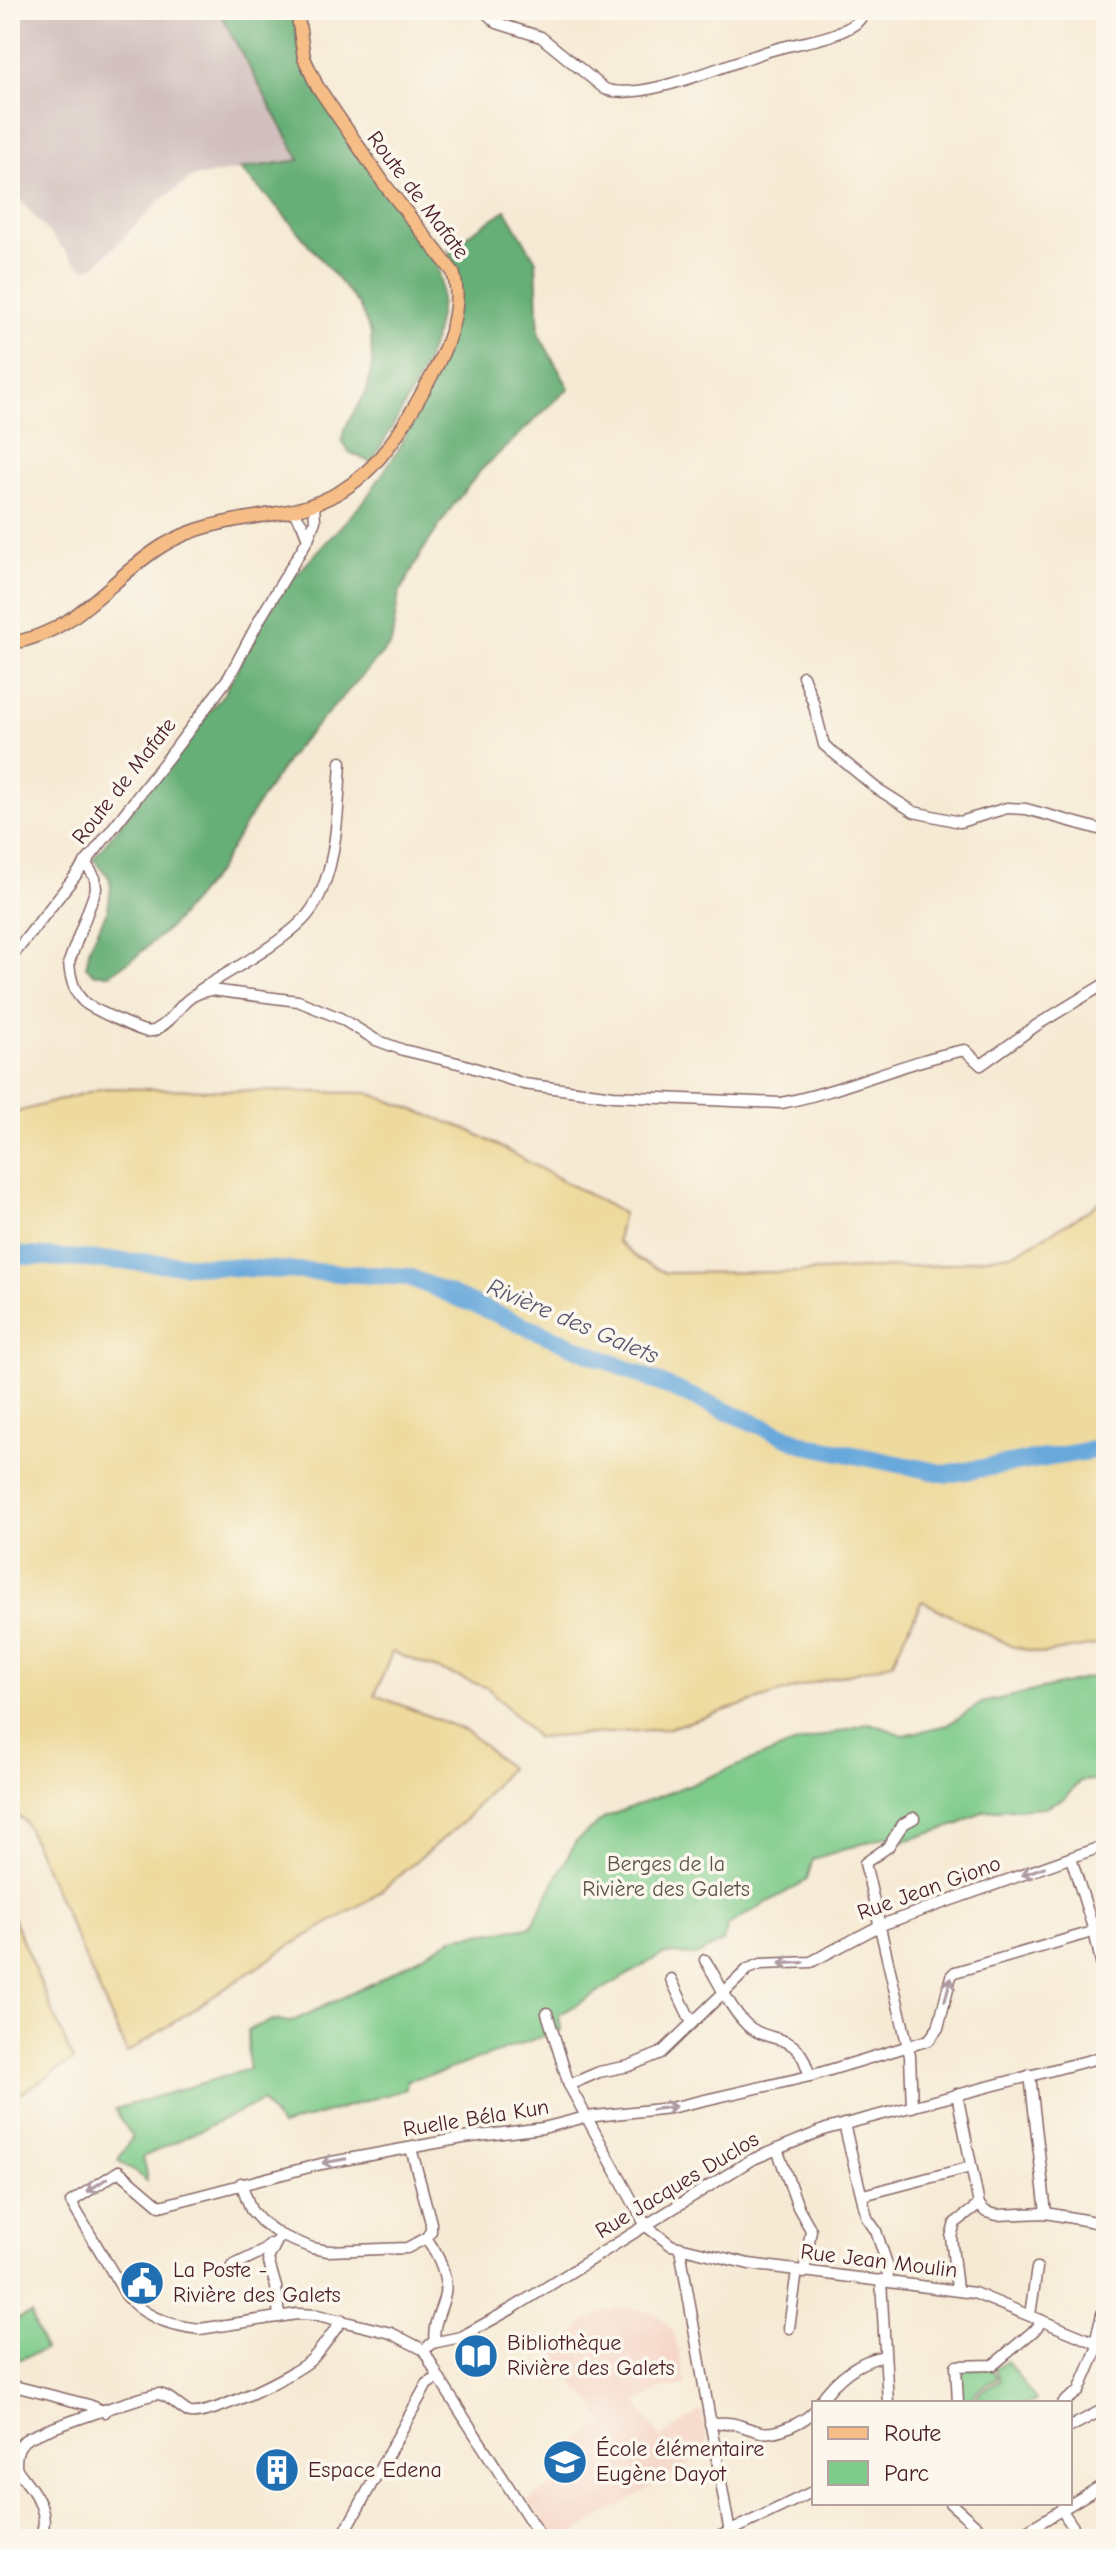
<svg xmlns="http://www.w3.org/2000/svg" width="1116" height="2549" viewBox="0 0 1116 2549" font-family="'Comic Neue',sans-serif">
  <rect width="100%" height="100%" fill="#fbf7ec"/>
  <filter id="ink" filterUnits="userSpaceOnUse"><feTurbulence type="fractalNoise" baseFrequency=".0125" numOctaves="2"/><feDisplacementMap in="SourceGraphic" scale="16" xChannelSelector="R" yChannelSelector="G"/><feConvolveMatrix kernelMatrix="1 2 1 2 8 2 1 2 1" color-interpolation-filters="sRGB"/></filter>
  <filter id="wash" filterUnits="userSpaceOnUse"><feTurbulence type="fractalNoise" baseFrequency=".006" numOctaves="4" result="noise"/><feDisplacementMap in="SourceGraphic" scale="32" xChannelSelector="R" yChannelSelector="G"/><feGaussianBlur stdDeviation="1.8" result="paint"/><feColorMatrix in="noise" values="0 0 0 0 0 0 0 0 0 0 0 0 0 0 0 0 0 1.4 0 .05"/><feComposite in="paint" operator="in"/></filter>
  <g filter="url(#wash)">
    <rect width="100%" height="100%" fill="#f6ead4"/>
    <polygon fill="#f5d2c3" points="629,2307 656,2314 673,2330 686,2386 660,2389 638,2403 660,2438 702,2411 709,2452 564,2539 553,2539 528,2500 565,2478 551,2458 605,2423 584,2393 580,2394 556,2353 586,2321 607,2310"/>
    <polygon fill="#d1bfbd" points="10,10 218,10 301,161 193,177 160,201 97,264 86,269 74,261 10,189"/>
    <g fill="#7ecb8a" stroke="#64755a" stroke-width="2">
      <polygon points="1106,1674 1106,1779 1080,1781 1065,1798 1045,1807 984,1811 960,1824 898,1843 887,1836 813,1859 807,1880 728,1925 723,1942 698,1955 663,1954 559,2015 561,2030 546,2035 439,2073 407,2080 406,2089 281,2126 262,2101 143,2157 147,2181 118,2160 132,2137 115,2109 249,2069 248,2030 273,2020 291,2022 373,1983 456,1937 531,1927 576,1841 606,1817 791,1745 870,1723 904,1735 947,1725 982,1703"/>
      <polygon points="31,2314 44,2350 10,2363 10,2322"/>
      <polygon points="1007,2361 1036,2400 1032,2403 976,2403 979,2393 1000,2380 995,2369"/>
      <polygon points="966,2368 990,2368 997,2378 975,2392 971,2403 959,2403 958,2381"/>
    </g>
    <g fill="#66af76" stroke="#586750" stroke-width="2">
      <path d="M218 10H293L302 64 431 247C435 258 440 271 441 283 444 350 403 408 371 463L349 452 342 441 344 429 367 391 372 364 371 334 359 305 279 209 240 169 300 160Z"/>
      <polygon points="506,210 536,261 539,335 569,388 481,470 452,507 422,552 399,594 391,644 294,750 255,808 217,872 171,926 134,958 110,974 95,974 86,967 90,946 108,909 111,887 109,877 93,859 225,692 258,629 287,585 365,500 400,447 431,377 445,338 454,284 449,247"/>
    </g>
    <g fill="#eeda9e" stroke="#9c7c64" stroke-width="2">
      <polygon points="103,1088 368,1093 469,1130 623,1213 617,1241 639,1260 666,1273 799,1272 942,1265 1016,1253 1091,1209 1106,1196 1106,1643 1043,1654 1011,1646 922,1601 892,1663 816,1682 666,1729 537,1738 488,1688 392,1652 375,1695 467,1731 509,1768 463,1822 372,1898 288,1947 127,2053 24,1820 10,1813 10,1114"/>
      <polygon points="10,1911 73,2060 10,2100"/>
    </g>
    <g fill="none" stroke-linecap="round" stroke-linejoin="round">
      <polyline stroke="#68a8db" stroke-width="18" points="10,1255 409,1277 806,1445 947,1474 1106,1448"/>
    </g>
  </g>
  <g filter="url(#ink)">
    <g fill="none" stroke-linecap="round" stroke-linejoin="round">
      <g stroke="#866666" stroke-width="13">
        <g id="minor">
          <path d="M483 10 497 23 541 37 605 89C643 103 733 61 772 50 799 42 831 40 855 24 859 21 864 14 867 10"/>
          <polyline points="292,510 302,524 308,539"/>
          <polyline points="803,676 813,702 824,745 876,788 914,812 960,822 1007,808 1026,809 1106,831"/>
          <path d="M85 862 95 878 96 889 69 962C70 976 73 992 84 1002 88 1007 139 1030 145 1031 148 1032 156 1031 157 1029 179 1018 180 994 211 990L298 1001 340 1018 376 1040 403 1050 462 1064 524 1084 613 1096 781 1103C844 1091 902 1062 965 1050L981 1065 1037 1025 1106 983"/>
          <polyline points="10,959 175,749 229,677 261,617 308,539 315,521 314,505"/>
          <path d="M200 990C231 970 277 946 302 921 338 886 338 808 341 762"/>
          <polyline points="1071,1858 1094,1931 1106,1984"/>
          <path d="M705 1960C718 1980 729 2007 746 2024 761 2040 788 2035 800 2053 805 2059 807 2069 810 2076"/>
          <polyline points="671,1979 692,2023"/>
          <polyline points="547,2013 569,2085 646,2226 671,2245 749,2264 974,2293 1106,2347"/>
          <polyline points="1030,2075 1046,2213"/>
          <polyline points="569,2085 599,2072 629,2066 661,2053 748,1969 761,1964 811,1962 881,1925 1106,1845"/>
          <polyline points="957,2094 979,2205"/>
          <polyline points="912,2107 910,2056 865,1863 888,1847 903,1824 914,1818"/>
          <polyline points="844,2124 867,2218 876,2231 887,2264 888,2281"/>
          <polyline points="411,2148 431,2223 431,2231 426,2238"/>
          <polyline points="777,2149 798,2207 811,2230 804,2273"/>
          <polyline points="241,2183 251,2210 261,2221 280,2235 312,2248 328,2251 407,2248 426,2238"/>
          <polyline points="863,2195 971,2167"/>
          <polyline points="979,2205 986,2212 997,2215 1046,2213 1106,2224"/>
          <path d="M426 2238C438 2254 450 2278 444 2298 440 2313 432 2326 435 2342"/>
          <polyline points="680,2249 731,2539"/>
          <polyline points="232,2266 263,2251 270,2244"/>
          <polyline points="881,2280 888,2403"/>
          <polyline points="957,2289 951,2237 955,2223 979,2205"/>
          <polyline points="1030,2315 1037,2268"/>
          <polyline points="279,2317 276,2287 268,2259 280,2235"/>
          <polyline points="789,2328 797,2271"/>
          <polyline points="1095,2343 1106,2298"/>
          <polyline points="424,2350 432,2343 461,2337 513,2308 751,2160 826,2129 1106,2056"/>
          <polyline points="10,2385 89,2405 105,2412"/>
          <path d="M819 2403C835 2380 856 2361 885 2356"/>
          <polyline points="958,2403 956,2366 993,2365 1037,2328 1041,2320"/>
          <polyline points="1063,2403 1079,2391 1099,2344"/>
          <path d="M710 2424C737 2420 738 2427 761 2432 776 2435 804 2422 814 2411"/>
          <polyline points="1070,2427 1106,2408"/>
          <polyline points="950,2503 991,2539"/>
          <polyline points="1061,2509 1081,2539"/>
          <path d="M39 2539C54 2511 31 2489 16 2468 16 2457 16 2448 25 2440 34 2433 151 2393 159 2394 171 2396 179 2408 190 2413 211 2416 294 2375 311 2360 323 2348 332 2333 342 2320"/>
          <polyline points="341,2539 427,2384 434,2380 440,2380"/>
          <path d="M542 2539 440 2380 424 2350 391 2333 317 2315 297 2314 200 2329C172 2326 144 2318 126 2295L71 2202 119 2171 160 2206 321 2164 463 2138 543 2128 586 2117 670 2108 810 2076 929 2040 938 2028 951 1976 955 1972 1106 1928"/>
          <polyline points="714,2539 814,2491"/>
          <polyline points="1013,2539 1106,2483"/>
        </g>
      </g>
      <g stroke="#866666" stroke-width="15">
        <path id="major" d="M10 643C76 634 110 578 162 546 198 524 238 520 279 513 363 500 393 446 431 377 447 348 464 307 453 272L385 185 317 86 304 58 297 10"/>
      </g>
      <use href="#minor" stroke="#fff" stroke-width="10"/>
      <use href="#major" stroke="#f6be86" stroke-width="12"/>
    </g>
    <defs><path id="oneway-shaft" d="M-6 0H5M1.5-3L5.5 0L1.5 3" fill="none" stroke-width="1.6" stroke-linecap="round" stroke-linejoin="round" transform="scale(2)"/></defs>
    <g stroke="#ae9aa0">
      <use href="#oneway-shaft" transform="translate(1033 1871) rotate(160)"/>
      <use href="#oneway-shaft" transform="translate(791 1963) rotate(178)"/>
      <use href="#oneway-shaft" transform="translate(948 1989) rotate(-75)"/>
      <use href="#oneway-shaft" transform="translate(664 2108) rotate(-8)"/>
      <use href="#oneway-shaft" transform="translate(334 2161) rotate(170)"/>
      <use href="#oneway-shaft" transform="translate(97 2185) rotate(146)"/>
    </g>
  </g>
  <defs>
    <g id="civic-disc" transform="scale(2.3)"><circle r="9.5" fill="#1f6fb2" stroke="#fbf7ec"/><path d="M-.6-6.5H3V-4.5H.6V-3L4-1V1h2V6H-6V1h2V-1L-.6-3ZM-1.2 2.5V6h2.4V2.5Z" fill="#fff"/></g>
    <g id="library-disc" transform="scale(2.3)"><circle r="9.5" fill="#1f6fb2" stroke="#fbf7ec"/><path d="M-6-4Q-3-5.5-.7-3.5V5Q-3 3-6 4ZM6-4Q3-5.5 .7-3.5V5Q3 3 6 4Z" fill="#fff"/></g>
    <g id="school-disc" transform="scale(2.3)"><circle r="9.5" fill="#1f6fb2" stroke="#fbf7ec"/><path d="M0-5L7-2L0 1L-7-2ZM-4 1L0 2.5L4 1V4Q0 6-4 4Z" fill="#fff"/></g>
    <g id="building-disc" transform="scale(2.3)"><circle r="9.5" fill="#1f6fb2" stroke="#fbf7ec"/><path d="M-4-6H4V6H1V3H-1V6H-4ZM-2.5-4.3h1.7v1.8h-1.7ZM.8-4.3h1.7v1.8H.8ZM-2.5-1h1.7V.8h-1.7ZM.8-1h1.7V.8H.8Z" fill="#fff"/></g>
  </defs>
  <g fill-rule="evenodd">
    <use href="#civic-disc" x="142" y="2283"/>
    <use href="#library-disc" x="476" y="2356"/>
    <use href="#school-disc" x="565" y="2462"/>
    <use href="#building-disc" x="277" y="2470"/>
  </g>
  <g text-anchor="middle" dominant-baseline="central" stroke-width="7" stroke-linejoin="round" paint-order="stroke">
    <g font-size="22" fill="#4a1f2b" stroke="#fbf7ec">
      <text transform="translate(418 195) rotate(53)">Route de Mafate</text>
      <text transform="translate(124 781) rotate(-52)">Route de Mafate</text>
      <text transform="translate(929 1888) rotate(-20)">Rue Jean Giono</text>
      <text transform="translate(476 2118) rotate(-9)">Ruelle Béla Kun</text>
      <text transform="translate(677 2185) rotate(-31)">Rue Jacques Duclos</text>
      <text transform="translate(879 2261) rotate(7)">Rue Jean Moulin</text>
    </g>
    <g font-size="22" fill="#5a5348" stroke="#fbf7ec">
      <text x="666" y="1864">Berges de la<tspan x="666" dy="25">Rivière des Galets</tspan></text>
    </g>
    <g font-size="22" fill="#4a1f2b" stroke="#fbf7ec" text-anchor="start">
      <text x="173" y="2270">La Poste -<tspan x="173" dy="25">Rivière des Galets</tspan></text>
      <text x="507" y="2343">Bibliothèque<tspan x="507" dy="25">Rivière des Galets</tspan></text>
      <text x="596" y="2449">École élémentaire<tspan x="596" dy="25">Eugène Dayot</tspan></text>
      <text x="308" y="2470">Espace Edena</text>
    </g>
    <g font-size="24" font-style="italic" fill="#565671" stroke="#fbf7ec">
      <text transform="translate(573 1321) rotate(23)">Rivière des Galets</text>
    </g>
  </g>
  <rect width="1116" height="2549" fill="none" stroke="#fbf7ec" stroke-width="40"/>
  <rect x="812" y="2401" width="260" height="104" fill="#fbf7ec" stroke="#b4a19f" stroke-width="2"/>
  <rect x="828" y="2427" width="40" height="12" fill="#f6be86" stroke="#b4a19f" stroke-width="2"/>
  <text x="884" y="2441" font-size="24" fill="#4a1f2b">Route</text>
  <rect x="828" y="2461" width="40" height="24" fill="#7ecb8a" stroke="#b4a19f" stroke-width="2"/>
  <text x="884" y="2481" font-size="24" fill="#4a1f2b">Parc</text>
</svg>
